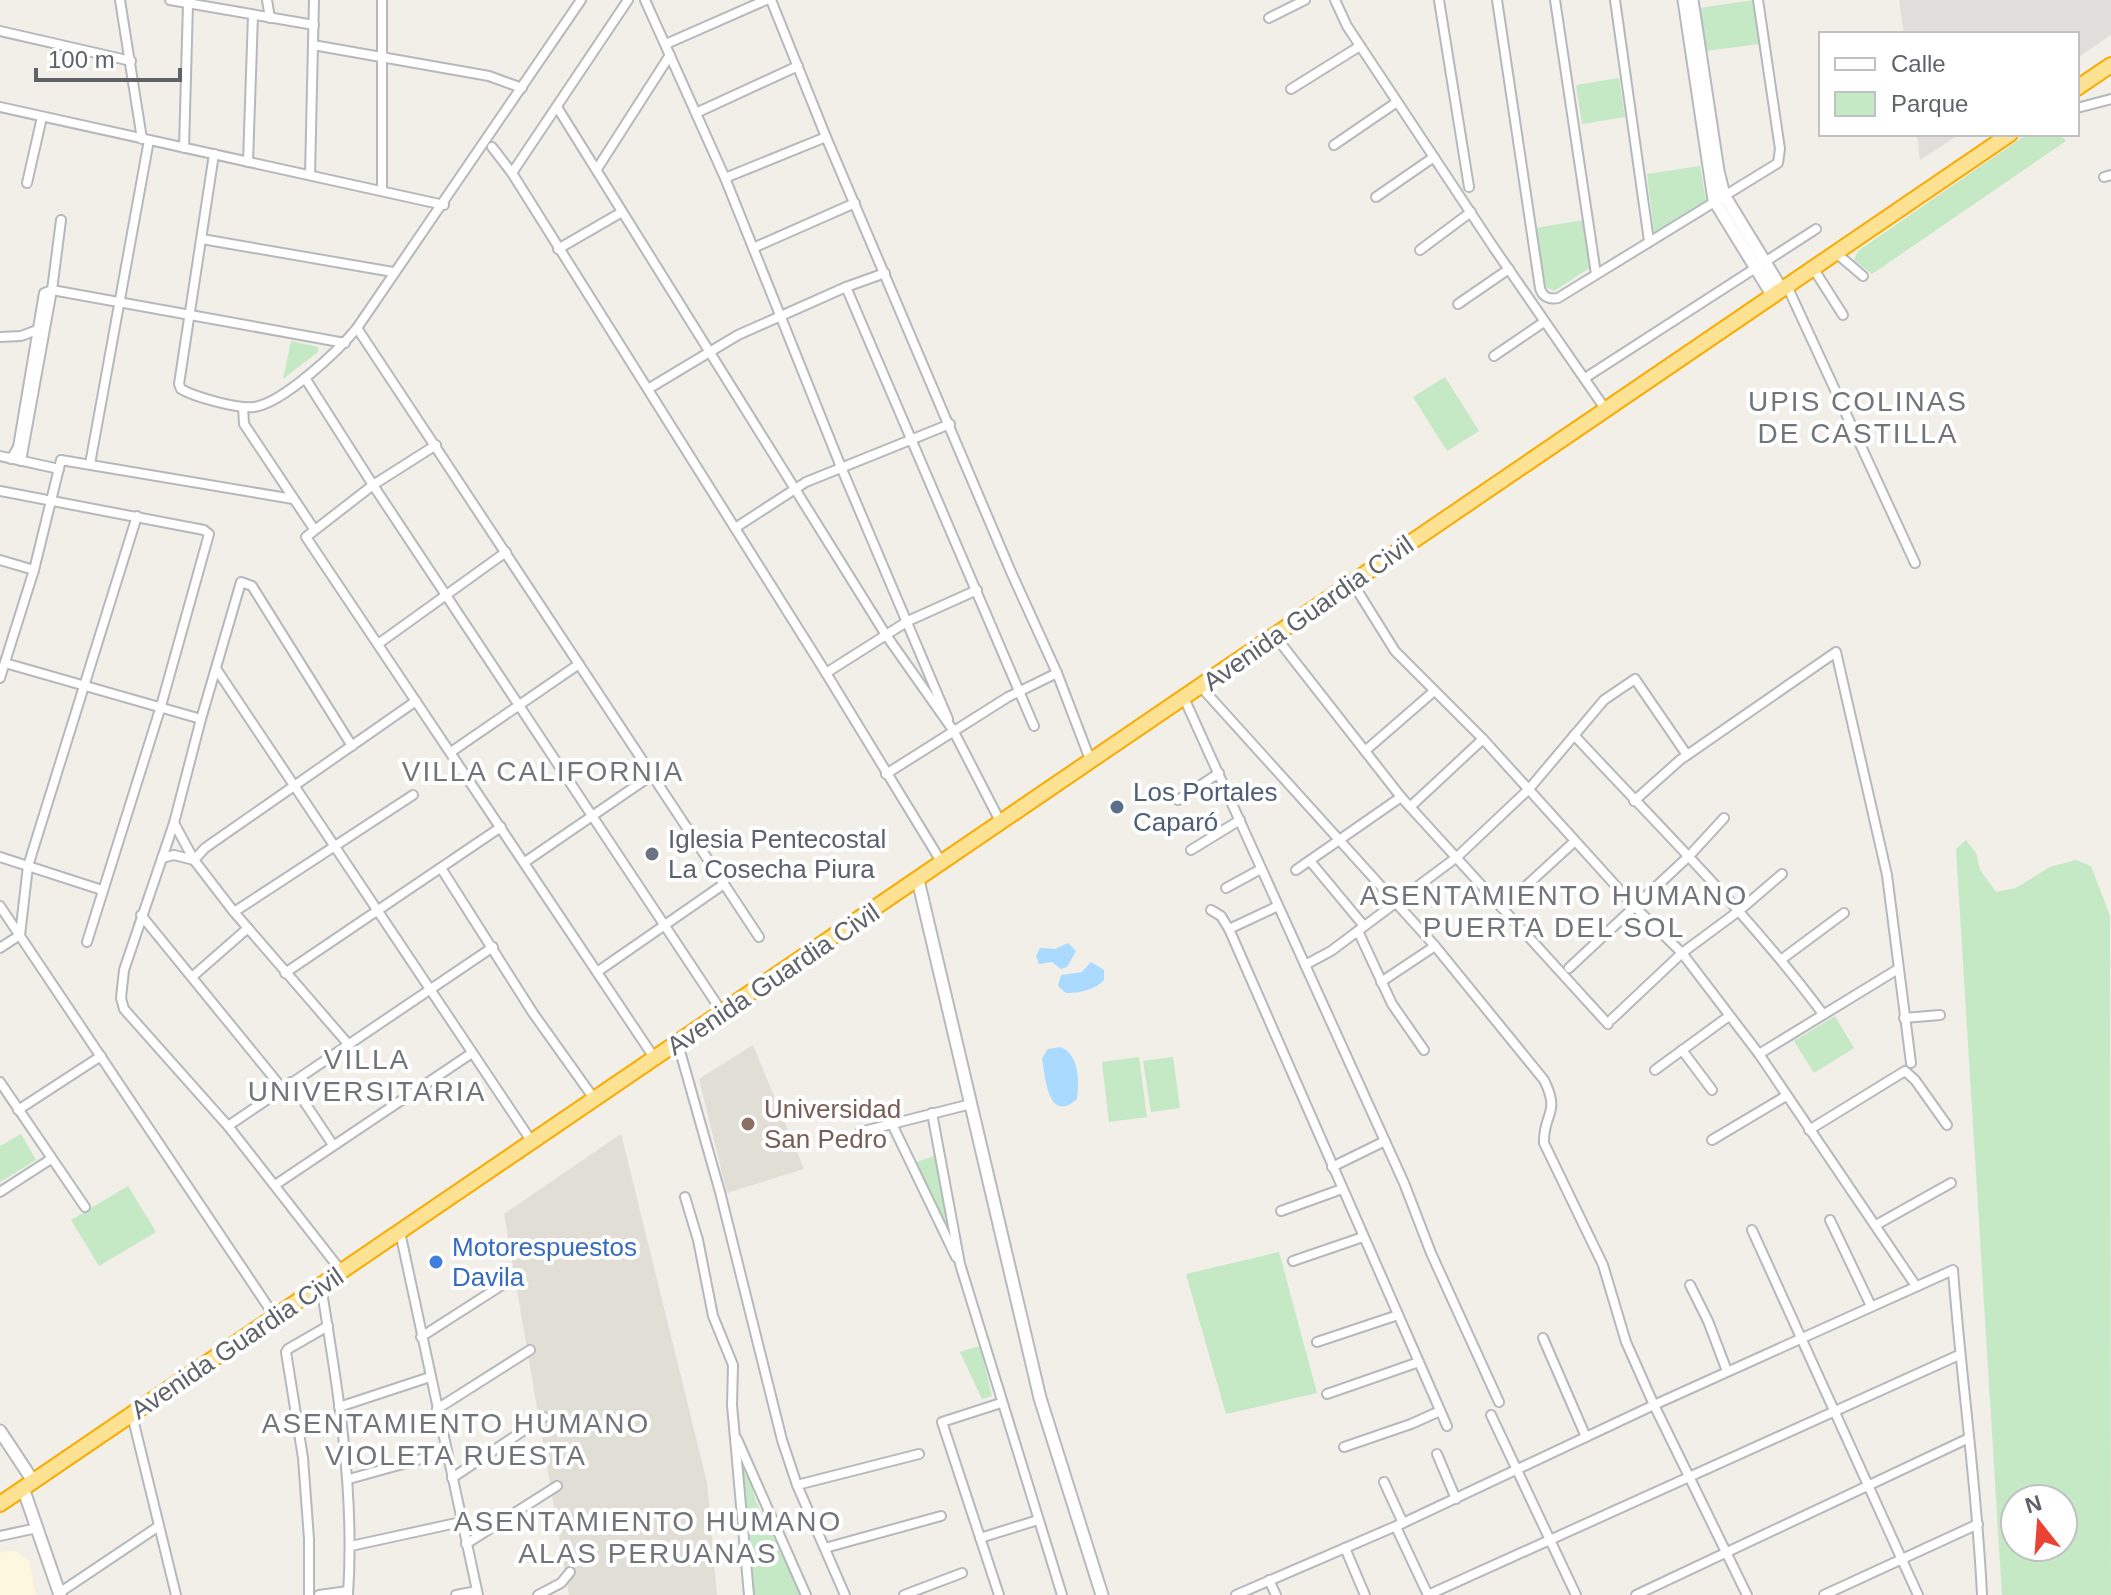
<svg xmlns="http://www.w3.org/2000/svg" width="2111" height="1595" viewBox="0 0 2111 1595" font-family="Helvetica,sans-serif">
  <rect width="100%" height="100%" fill="#f1efe8"/>
  <polygon fill="#fef7e0" points="8,1551 16,1551 29,1560 36,1595 0,1595 0,1553"/>
  <g fill="#e0deda">
    <polygon points="1899,0 2111,0 2111,35 2077,58 2077,34 1904,34"/>
    <polygon points="1917,134 1960,134 1920,160"/>
  </g>
  <g fill="#e1ded6">
    <polygon points="753,1045 804,1169 727,1193 699,1079"/>
    <polygon points="621,1134 707,1482 717,1595 569,1595 504,1214"/>
  </g>
  <g fill="#c5e8c5" fill-rule="evenodd">
    <polygon points="1754,0 1760,44 1705,51 1699,8"/>
    <polygon points="1619,78 1625,117 1582,124 1576,85"/>
    <polygon points="2027,134 2060,134 2066,141 1872,274 1854,260 1858,251"/>
    <polygon points="1700,166 1706,201 1654,232 1647,174"/>
    <polygon points="1584,220 1591,267 1554,291 1544,286 1535,228"/>
    <polygon points="291,341 318,347 318,352 283,379"/>
    <polygon points="1445,377 1479,431 1447,451 1413,397"/>
    <path d="M1966 840 1976 853 1980 870 1996 892 2016 888 2050 867 2076 860 2091 866 2110 916 2111 1595H2002L1956 849ZM2015 1499H2063V1547H2015Z"/>
    <polygon points="1835,1016 1854,1048 1814,1073 1794,1041"/>
    <polygon points="1139,1057 1147,1117 1109,1122 1102,1062"/>
    <polygon points="1173,1057 1180,1108 1151,1112 1143,1061"/>
    <polygon points="21,1134 36,1160 0,1182 0,1146"/>
    <polygon points="934,1156 952,1241 916,1162"/>
    <polygon points="128,1186 156,1232 99,1266 71,1220"/>
    <polygon points="1279,1252 1317,1393 1226,1414 1186,1274"/>
    <polygon points="980,1346 992,1396 982,1399 960,1352"/>
    <polygon points="745,1461 756,1502 802,1595 754,1595 742,1462"/>
  </g>
  <g fill="#aadaff">
    <polygon points="1068,943 1076,951 1067,967 1061,969 1052,962 1039,964 1036,956 1040,948 1055,949"/>
    <path d="M1091 962 1104 970V980C1095 990 1079 993 1066 993L1058 986 1061 975 1082 972Z"/>
    <path d="M1061 1047C1080 1056 1079 1082 1077 1099 1048 1125 1045 1076 1042 1058L1048 1049Z"/>
  </g>
  <g fill="none" stroke-linecap="round" stroke-linejoin="round">
    <g stroke="#b5b8bc" stroke-width="12">
      <g id="street">
        <polyline points="120,0 142,139"/>
        <polyline points="170,0 314,25"/>
        <polyline points="267,0 270,18"/>
        <polyline points="645,0 725,178 841,467 948,719"/>
        <polyline points="771,0 826,137 1011,572 1057,673 1091,762"/>
        <polyline points="1335,0 1347,26 1494,248 1606,410"/>
        <polyline points="1439,0 1469,187"/>
        <path d="M1497 0 1540 288C1542 296 1549 300 1558 298L1778 163 1780 149 1758 0"/>
        <polyline points="1555,0 1596,274"/>
        <polyline points="1615,0 1649,241"/>
        <polyline points="1269,18 1305,0"/>
        <polyline points="0,31 131,61"/>
        <polyline points="666,44 766,0"/>
        <polyline points="313,45 489,76 522,88"/>
        <polyline points="1291,89 1360,46"/>
        <polyline points="0,107 444,205"/>
        <polyline points="557,107 886,635 953,730 1001,823"/>
        <polyline points="2077,108 2111,99"/>
        <polyline points="696,113 798,66"/>
        <polyline points="1334,145 1397,102"/>
        <polyline points="492,147 512,173 826,673 942,863"/>
        <polyline points="184,148 188,4"/>
        <path d="M214 154 179 384 181 389C195 397 237 409 254 407 283 403 338 351 357 328L581 0"/>
        <polyline points="248,162 253,15"/>
        <polyline points="597,169 670,55"/>
        <polyline points="512,173 628,0"/>
        <polyline points="310,175 314,0"/>
        <polyline points="2104,177 2111,175"/>
        <polyline points="725,178 826,137"/>
        <polyline points="27,183 42,117"/>
        <polyline points="382,191 382,0"/>
        <polyline points="1376,197 1434,157"/>
        <polyline points="202,239 393,272"/>
        <polyline points="753,248 855,203"/>
        <polyline points="558,249 622,212"/>
        <polyline points="1420,250 1471,212"/>
        <polyline points="1836,253 1863,276"/>
        <polyline points="1813,268 1843,315"/>
        <polyline points="1787,286 1915,563"/>
        <polyline points="846,287 1034,726"/>
        <polyline points="1458,304 1509,269"/>
        <polyline points="357,328 759,937"/>
        <polyline points="0,337 21,336 37,330"/>
        <polyline points="1494,356 1544,322"/>
        <polyline points="305,378 373,485 722,1012"/>
        <polyline points="1585,378 1816,229"/>
        <polyline points="648,389 738,335 846,287 885,273"/>
        <polyline points="243,407 244,424 314,529"/>
        <polyline points="436,445 373,485 306,537 655,1059"/>
        <polyline points="0,456 59,469"/>
        <polyline points="11,459 18,447 44,293 52,290 345,343"/>
        <polyline points="21,461 52,290 61,220"/>
        <polyline points="90,464 149,140"/>
        <polyline points="0,491 204,530 209,534 161,706 87,942"/>
        <polyline points="735,528 806,482 950,424"/>
        <polyline points="0,560 34,570"/>
        <polyline points="1352,582 1395,651 1483,739 1635,907 1682,953 1759,1054 1916,1286"/>
        <polyline points="1275,636 1401,797 1608,1024"/>
        <polyline points="378,644 506,552"/>
        <polyline points="5,663 201,719"/>
        <polyline points="217,670 532,1142"/>
        <polyline points="826,673 908,621 977,590"/>
        <polyline points="0,678 34,570 61,460 293,499"/>
        <path d="M1201 687 1435 946 1544 1080C1561 1114 1543 1113 1544 1143L1603 1265 1626 1342 1654 1405 1747 1595"/>
        <polyline points="1184,698 1404,1183 1431,1253 1499,1402"/>
        <path d="M1574 735C1659 827 1748 913 1823 1014"/>
        <polyline points="1365,751 1433,692"/>
        <polyline points="451,752 579,664"/>
        <polyline points="886,774 1008,697 1057,673"/>
        <polyline points="1178,800 1219,773"/>
        <polyline points="1634,801 1680,760 1836,652 1887,875 1911,1063"/>
        <polyline points="1410,807 1483,739"/>
        <polyline points="174,823 194,860 234,912 349,1045"/>
        <polyline points="1191,850 1240,820"/>
        <polyline points="0,857 102,890"/>
        <polyline points="162,858 174,855 194,860 205,848 416,701"/>
        <polyline points="1310,861 1364,926"/>
        <polyline points="525,862 652,775"/>
        <polyline points="441,868 533,1013 595,1100"/>
        <polyline points="1296,870 1401,797"/>
        <polyline points="1226,888 1261,869"/>
        <polyline points="0,906 275,1317"/>
        <polyline points="1502,908 1575,841"/>
        <polyline points="1211,910 1221,916 1229,929 1278,906"/>
        <polyline points="234,912 413,795"/>
        <polyline points="141,915 282,1088"/>
        <polyline points="1229,929 1447,1426"/>
        <polyline points="1358,931 1392,1004 1424,1050"/>
        <polyline points="0,948 20,935 28,866 137,516"/>
        <polyline points="1782,959 1844,913"/>
        <polyline points="1305,965 1331,951 1457,857 1529,789 1604,700 1635,679 1687,755"/>
        <polyline points="1569,968 1690,855 1724,818"/>
        <polyline points="597,972 724,884"/>
        <polyline points="285,973 501,827"/>
        <polyline points="192,977 248,928"/>
        <polyline points="1381,982 1435,946"/>
        <polyline points="1904,1018 1940,1015"/>
        <polyline points="1612,1019 1682,953 1740,910 1782,874"/>
        <polyline points="678,1044 720,1192 782,1440 797,1485 845,1595"/>
        <polyline points="1682,1050 1712,1090"/>
        <polyline points="1759,1054 1898,969"/>
        <polyline points="1655,1070 1729,1016"/>
        <polyline points="0,1082 85,1207"/>
        <polyline points="291,1082 333,1145"/>
        <polyline points="18,1110 101,1056"/>
        <polyline points="932,1113 960,1264 1062,1595"/>
        <polyline points="892,1124 956,1257"/>
        <polyline points="228,1126 493,947"/>
        <polyline points="1809,1130 1905,1071 1915,1080 1947,1125"/>
        <polyline points="860,1132 971,1104"/>
        <polyline points="1712,1140 1786,1096"/>
        <polyline points="1332,1167 1385,1141"/>
        <polyline points="275,1185 472,1053"/>
        <polyline points="0,1192 51,1159"/>
        <polyline points="685,1197 698,1240 713,1316 733,1365 732,1405 749,1595"/>
        <polyline points="1281,1211 1342,1189"/>
        <polyline points="1830,1220 1871,1306"/>
        <polyline points="1876,1225 1951,1183"/>
        <polyline points="1752,1230 1918,1595"/>
        <polyline points="400,1232 478,1595"/>
        <polyline points="1293,1261 1363,1237"/>
        <polyline points="342,1272 228,1126 124,1009 121,998 124,970 174,823 201,719 241,582 252,586 352,746"/>
        <polyline points="1690,1285 1708,1321 1727,1371"/>
        <path d="M321 1286C338 1389 355 1490 348 1595"/>
        <polyline points="421,1337 513,1278"/>
        <polyline points="1543,1338 1586,1437"/>
        <polyline points="1317,1342 1398,1315"/>
        <polyline points="1327,1394 1419,1362"/>
        <polyline points="339,1407 430,1377"/>
        <polyline points="437,1409 530,1350"/>
        <polyline points="132,1415 176,1595"/>
        <polyline points="1491,1415 1576,1595"/>
        <polyline points="737,1439 806,1595"/>
        <polyline points="1344,1447 1411,1424 1440,1411"/>
        <polyline points="1437,1454 1456,1499"/>
        <polyline points="452,1478 544,1417"/>
        <polyline points="349,1479 446,1452"/>
        <polyline points="1384,1482 1403,1523"/>
        <polyline points="797,1485 919,1454"/>
        <polyline points="1396,1527 1428,1595"/>
        <polyline points="0,1536 37,1528"/>
        <polyline points="980,1538 1038,1520"/>
        <polyline points="466,1544 557,1486"/>
        <polyline points="351,1546 461,1522"/>
        <polyline points="825,1548 941,1516"/>
        <polyline points="1345,1548 1365,1595"/>
        <polyline points="1269,1580 1276,1595"/>
        <polyline points="59,1593 159,1526"/>
        <polyline points="309,1595 309,1539 303,1458 286,1352 288,1349 328,1326"/>
        <polyline points="319,1595 348,1591"/>
        <polyline points="456,1595 477,1591"/>
        <polyline points="538,1595 561,1583 570,1572"/>
        <polyline points="904,1595 962,1573"/>
        <polyline points="999,1595 942,1422 1001,1403"/>
        <path d="M1236 1595 1403 1523 1654 1405 1953 1270C1961 1378 1977 1486 1982 1595"/>
        <polyline points="1428,1595 1959,1355"/>
        <polyline points="1636,1595 1967,1439"/>
        <polyline points="1824,1595 1978,1524"/>
      </g>
    </g>
    <g stroke="#b6babf" stroke-width="15">
      <g id="secondary">
        <polyline points="1684,0 1714,200 1773,296"/>
        <polyline points="1692,0 1718,171 1724,195 1782,290"/>
        <polyline points="918,880 1040,1398 1102,1595"/>
        <polyline points="0,1431 33,1481"/>
        <polyline points="23,1488 60,1595"/>
      </g>
    </g>
    <g stroke="#f9ab00" stroke-width="18">
      <g id="highway">
        <polyline points="2077,88 2111,65"/>
        <polyline points="0,1504 2010,134"/>
      </g>
    </g>
    <use href="#street" stroke="#fff" stroke-width="8"/>
    <use href="#secondary" stroke="#fff" stroke-width="11"/>
    <use href="#highway" stroke="#fde293" stroke-width="14"/>
  </g>
  <circle fill="#5c6f8a" stroke="#fff" stroke-width="3" cx="1117" cy="807" r="8"/>
  <circle fill="#6b7280" stroke="#fff" stroke-width="3" cx="652" cy="854" r="8"/>
  <circle fill="#8d6e63" stroke="#fff" stroke-width="3" cx="748" cy="1124" r="8"/>
  <circle fill="#3f7fe0" stroke="#fff" stroke-width="3" cx="436" cy="1262" r="8"/>
  <g text-anchor="middle" dominant-baseline="central" stroke-width="8" stroke-linejoin="round" paint-order="stroke">
    <g font-size="26" fill="#5f6368" stroke="#fff">
      <text transform="translate(1308 613) rotate(-35)">Avenida Guardia Civil</text>
      <text transform="translate(773 979) rotate(-34)">Avenida Guardia Civil</text>
      <text transform="translate(237 1343) rotate(-34)">Avenida Guardia Civil</text>
    </g>
    <g font-size="26" fill="#4e5e75" stroke="#fff" text-anchor="start">
      <text x="1133" y="792">Los Portales<tspan x="1133" dy="30">Caparó</tspan></text>
    </g>
    <g font-size="26" fill="#5b616d" stroke="#fff" text-anchor="start">
      <text x="668" y="839">Iglesia Pentecostal<tspan x="668" dy="30">La Cosecha Piura</tspan></text>
    </g>
    <g font-size="26" fill="#785e54" stroke="#fff" text-anchor="start">
      <text x="764" y="1109">Universidad<tspan x="764" dy="30">San Pedro</tspan></text>
    </g>
    <g font-size="26" fill="#366cbe" stroke="#fff" text-anchor="start">
      <text x="452" y="1247">Motorespuestos<tspan x="452" dy="30">Davila</tspan></text>
    </g>
    <g font-size="28" letter-spacing="2" fill="#70757a" stroke="#fff">
      <text x="1858" y="401">UPIS COLINAS<tspan x="1858" dy="32">DE CASTILLA</tspan></text>
      <text x="543" y="771">VILLA CALIFORNIA</text>
      <text x="1554" y="895">ASENTAMIENTO HUMANO<tspan x="1554" dy="32">PUERTA DEL SOL</tspan></text>
      <text x="367" y="1059">VILLA<tspan x="367" dy="32">UNIVERSITARIA</tspan></text>
      <text x="456" y="1423">ASENTAMIENTO HUMANO<tspan x="456" dy="32">VIOLETA RUESTA</tspan></text>
      <text x="648" y="1521">ASENTAMIENTO HUMANO<tspan x="648" dy="32">ALAS PERUANAS</tspan></text>
    </g>
  </g>
  <rect x="1819" y="32" width="260" height="104" fill="#ffffff" stroke="#bfc1c3" stroke-width="2"/>
  <rect x="1835" y="58" width="40" height="12" fill="#ffffff" stroke="#bfc1c3" stroke-width="2"/>
  <text x="1891" y="72" font-size="24" fill="#5f6368">Calle</text>
  <rect x="1835" y="92" width="40" height="24" fill="#c5e8c5" stroke="#bfc1c3" stroke-width="2"/>
  <text x="1891" y="112" font-size="24" fill="#5f6368">Parque</text>
  <g transform="translate(2039 1523) rotate(343)"><circle r="38" fill="#ffffff" stroke="#bfc1c3" stroke-width="2"/>
  <path d="M0-6L14 30L0 20L-14 30Z" fill="#ea4335"/>
  <text y="-12" font-size="22" font-weight="bold" text-anchor="middle" fill="#5f6368">N</text>
  </g>
  <path d="M36 68v12h144v-12" fill="none" stroke="#5f6368" stroke-width="4"/>
  <text x="48" y="68" font-size="24" fill="#5f6368" stroke="#ffffff" stroke-width="6" paint-order="stroke">100 m</text>
</svg>
